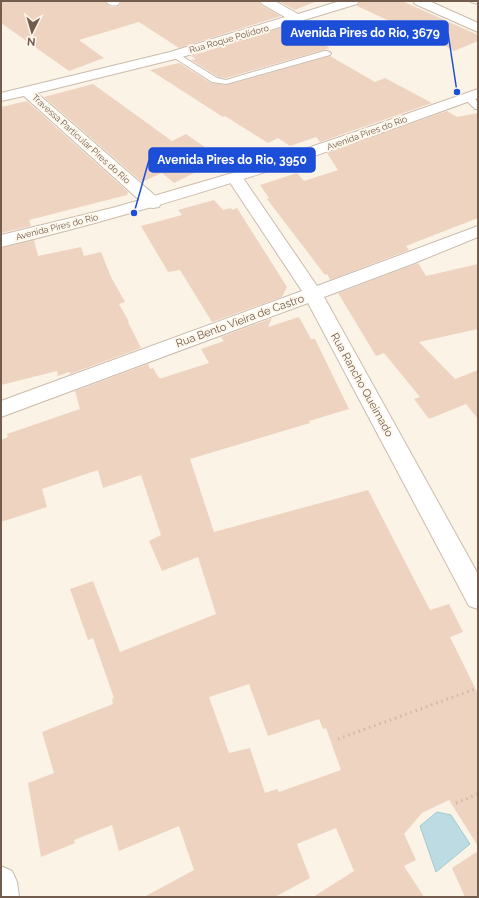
<svg xmlns="http://www.w3.org/2000/svg" width="479" height="898" viewBox="0 0 479 898" font-family="Raleway,sans-serif">
  <rect width="100%" height="100%" fill="#faf3e6"/>
  <polygon fill="#bcdbe3" stroke="#a3cad3" points="437,812 451,815 470,844 436,872 420,826"/>
  <g fill="#eed4c0" fill-rule="evenodd">
    <polygon points="1,1 105,1 109,6 114,7 119,6 122,1 259,1 261,5 281,16 179,48 139,22 79,40 104,58 69,71 1,23"/>
    <polygon points="278,1 317,1 295,10"/>
    <polygon points="360,1 402,1 478,35 478,41 454,51 404,22 396,24 357,6"/>
    <polygon points="287,26 330,48 226,78 218,77 191,60 196,59 191,56"/>
    <polygon points="330,56 375,82 385,78 432,103 320,142 316,137 290,146 278,138 268,143 225,116 223,117 150,70 179,63 211,83 226,85"/>
    <polygon points="93,84 172,141 186,134 219,157 209,163 210,165 174,183 162,173 142,182 44,97"/>
    <polygon points="27,101 128,192 127,195 29,220 31,226 1,233 1,107"/>
    <polygon points="447,111 457,117 478,113 478,218 406,246 409,250 330,280 327,274 325,275 267,199 269,198 260,185 297,173 304,181 338,170 327,153"/>
    <polygon points="214,200 223,210 231,208 232,210 237,208 287,287 282,297 212,322 180,270 168,272 141,226 182,215 178,210"/>
    <polygon points="34,240 38,256 81,247 84,256 101,252 111,277 125,302 119,304 129,322 128,322 141,348 70,374 69,372 58,376 57,371 1,385 1,248"/>
    <polygon points="418,263 426,276 478,264 478,329 419,342 455,379 478,370 478,419 466,404 429,419 414,399 420,397 384,353 376,356 338,293"/>
    <path d="M299 317 311 339H315L349 409 309 421 310 423 190 459 214 532 368 490 430 610 449 604 463 632 450 637 478 694V846L449 800 422 813 404 834 416 860 404 866 424 897H313L354 871 336 828 297 844 310 878 275 897H144L194 870 179 826 119 851 112 825 74 840 75 843 41 857 28 783 54 773 42 732 113 704 112 699 114 698 93 638 88 640 70 589 93 581 120 652 216 614 198 557 162 571 149 541 161 535 141 475 103 488 98 470 42 489 47 507 1 522V440L8 437 7 434 80 409 75 391 148 364 150 369 153 368 159 378H162L209 363 201 349 224 341 221 337 272 318 268 327ZM249 684 268 736 319 719 323 729 326 728 341 770 279 792 277 789 265 793 250 748 229 753 209 697Z"/>
    <polygon points="478,851 478,897 465,897 452,868"/>
  </g>
  <g fill="none" stroke-linecap="round" stroke-linejoin="round">
    <g stroke="#cbbcad" stroke-width="2">
      <g id="lane">
        <polygon points="470,1 478,1 478,4 471,2"/>
        <polygon points="324,51 327,51 331,53 330,55 226,84 212,82 170,55 171,53 177,53 217,78 226,80"/>
        <polygon points="465,95 471,95 478,102 478,109 475,109 465,99"/>
      </g>
    </g>
    <g stroke="#cbbcad" stroke-width="2">
      <g id="street">
        <path d="M106 1H120V2L118 5C113 6 109 6 106 1Z"/>
        <polygon points="260,1 275,1 298,14 340,1 359,1 357,4 304,20 303,22 296,22 179,58 37,93 159,199 161,203 159,207 153,208 147,207 24,96 1,101 1,93 170,52 285,17 262,4"/>
        <polygon points="413,1 429,1 478,23 478,32 415,4"/>
        <polygon points="235,173 241,175 317,286 478,226 478,237 412,264 324,297 478,574 478,609 469,606 308,303 1,417 1,401 302,291 227,178 229,175"/>
        <polygon points="1,866 12,871 17,882 19,897 1,897"/>
      </g>
    </g>
    <g stroke="#cebcab" stroke-width="2">
      <path id="secondary" d="M478 89V98C321 156 164 208 1 247V235L116 207 236 172 355 132Z"/>
    </g>
    <g stroke="#d3b7a3" stroke-width="3" stroke-dasharray="1.5 4" stroke-linecap="butt">
      <polyline points="338,739 478,688"/>
      <polyline points="456,803 478,794"/>
    </g>
    <use href="#lane" fill="#fff" fill-rule="evenodd"/>
    <use href="#street" fill="#fff" fill-rule="evenodd"/>
    <use href="#secondary" fill="#fff" fill-rule="evenodd"/>
  </g>
  <g text-anchor="middle" dominant-baseline="central" stroke-width="4" stroke-linejoin="round" paint-order="stroke">
    <g font-size="9" fill="#725c4d" stroke="#fef7ec">
      <text transform="translate(229 39) rotate(-16)">Rua Roque Polidoro</text>
      <text transform="translate(367 133) rotate(-20)">Avenida Pires do Rio</text>
      <text transform="translate(81 139) rotate(42)">Travessa Particular Pires do Rio</text>
      <text transform="translate(57 227) rotate(-14)">Avenida Pires do Rio</text>
    </g>
    <g font-size="11" fill="#725c4d" stroke="#fef7ec">
      <text transform="translate(240 321) rotate(-20)">Rua Bento Vieira de Castro</text>
      <text transform="translate(362 385) rotate(61)">Rua Rancho Queimado</text>
    </g>
  </g>
  <path fill="none" stroke="#1d4ed8" stroke-width="1.5" d="M457 92L448 33M134 213L149 160"/>
  <g fill="#1d4ed8" stroke="#fef7ec" stroke-width="1.5">
    <circle cx="457" cy="92" r="4"/>
    <circle cx="134" cy="213" r="4"/>
  </g>
  <g fill="#1d4ed8" stroke="#1d4ed8" stroke-width="1.5">
    <rect x="282" y="21" width="166" height="24" rx="4"/>
    <rect x="149" y="148" width="166" height="24" rx="4"/>
  </g>
  <g font-size="12" text-anchor="middle" font-weight="bold" fill="#fff">
    <text x="365" y="37">Avenida Pires do Rio, 3679</text>
    <text x="232" y="164">Avenida Pires do Rio, 3950</text>
  </g>
  <rect width="479" height="898" fill="none" stroke="#725c4d" stroke-width="4"/>
  <g transform="translate(32 32) rotate(185)" stroke="#fef7ec" stroke-width="3" paint-order="stroke">
  <path d="M0-3L7 15L0 10L-7 15Z" fill="#725c4d"/>
  <text y="-6" font-size="11" font-weight="bold" text-anchor="middle" fill="#725c4d">N</text>
  </g>
</svg>
